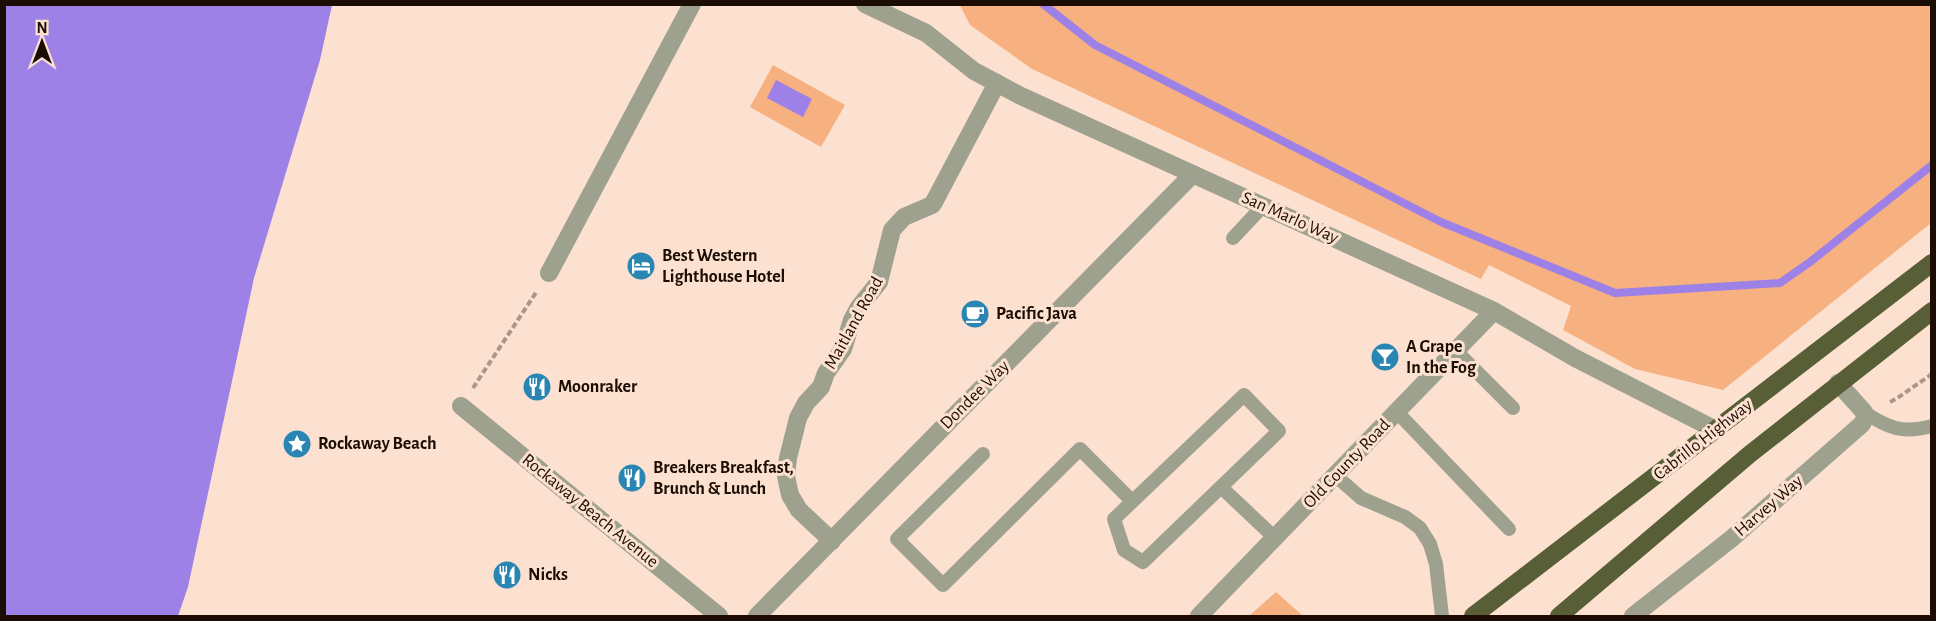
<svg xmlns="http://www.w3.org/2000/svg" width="1936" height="621" viewBox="0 0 1936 621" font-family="'Alegreya Sans',sans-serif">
  <rect width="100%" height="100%" fill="#fce1d0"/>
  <g fill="#f7b080">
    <polygon points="960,5 1931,5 1931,223 1723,390 1635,369 1563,330 1571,306 1489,265 1481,279 1032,69 970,25"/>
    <polygon points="773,65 845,105 821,147 750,107"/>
    <polygon points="1276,592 1303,616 1249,616"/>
  </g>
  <g fill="#9d81e6">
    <polygon points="4,5 332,5 320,60 254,278 188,587 178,616 5,616"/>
    <polygon points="776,80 812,99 803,117 767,98"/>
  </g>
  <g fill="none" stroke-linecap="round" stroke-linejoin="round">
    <polyline stroke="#9d81e6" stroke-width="8" points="1043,4 1095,45 1441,222 1615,293 1780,283 1810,262 1932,165"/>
    <g stroke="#ad9688" stroke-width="4" stroke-dasharray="6 3" stroke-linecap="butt">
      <polyline points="473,388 537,291"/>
      <polyline points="1890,402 1896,399 1932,374"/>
    </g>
    <g stroke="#9ea18e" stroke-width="14">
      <polyline points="1233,238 1263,206"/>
      <polyline points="1456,351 1513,408"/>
      <polygon points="1244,395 1279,431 1143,562 1124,550 1114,519"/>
      <polyline points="1397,412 1509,529"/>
      <path d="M1864 412C1888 428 1902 434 1932 426"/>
      <polyline points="983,454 897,539 943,585 1080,449 1132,501"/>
      <polyline points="1336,476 1361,498 1405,517 1420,528 1430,544 1436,564 1442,616"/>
      <polyline points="1222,488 1275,538"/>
    </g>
    <g stroke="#9ea18e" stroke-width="18">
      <polyline points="549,273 692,4"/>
      <polyline points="832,541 799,510 790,495 786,476 788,458 798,418 806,403 821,387 826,373 843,349 852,320 859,307 879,282 892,230 904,217 932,205 934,202"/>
    </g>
    <g stroke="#9ea18e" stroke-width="18">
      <polyline points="865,4 926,33 974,71 1021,96 1494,311 1575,358 1716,430"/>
      <polyline points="934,202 997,83"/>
      <polyline points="461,406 719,616"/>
      <polyline points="757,616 1193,174"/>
      <polyline points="1199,616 1494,311"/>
      <polyline points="1633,616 1731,539 1862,424 1865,418 1864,412 1838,383"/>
    </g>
    <g stroke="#585e36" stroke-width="18">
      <polyline points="1473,616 1932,263"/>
      <polyline points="1559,616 1750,454 1932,311"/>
    </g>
  </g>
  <defs>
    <g id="hotel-disc" transform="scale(1.5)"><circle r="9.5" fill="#2985b2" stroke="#fce1d0"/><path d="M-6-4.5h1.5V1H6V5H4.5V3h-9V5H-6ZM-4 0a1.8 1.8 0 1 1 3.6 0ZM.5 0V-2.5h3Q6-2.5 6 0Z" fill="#fff"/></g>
    <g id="cafe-disc" transform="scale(1.5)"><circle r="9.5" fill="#2985b2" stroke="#fce1d0"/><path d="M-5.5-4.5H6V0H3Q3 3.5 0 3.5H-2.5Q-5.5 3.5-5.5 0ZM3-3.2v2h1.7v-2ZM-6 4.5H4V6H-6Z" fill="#fff"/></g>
    <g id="bar-disc" transform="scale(1.5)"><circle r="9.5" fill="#2985b2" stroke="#fce1d0"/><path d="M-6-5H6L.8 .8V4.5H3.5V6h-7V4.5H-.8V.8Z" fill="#fff"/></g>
    <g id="restaurant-disc" transform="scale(1.5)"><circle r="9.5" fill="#2985b2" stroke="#fce1d0"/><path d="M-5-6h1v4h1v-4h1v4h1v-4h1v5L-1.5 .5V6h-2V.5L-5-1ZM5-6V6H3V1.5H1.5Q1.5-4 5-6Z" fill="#fff"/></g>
    <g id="sight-disc" transform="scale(1.5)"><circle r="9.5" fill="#2985b2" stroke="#fce1d0"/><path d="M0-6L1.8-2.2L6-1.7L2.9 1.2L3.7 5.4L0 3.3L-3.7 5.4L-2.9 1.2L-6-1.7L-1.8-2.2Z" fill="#fff"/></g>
  </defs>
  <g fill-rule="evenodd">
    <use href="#hotel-disc" x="641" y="266"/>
    <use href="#cafe-disc" x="975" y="314"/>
    <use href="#bar-disc" x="1385" y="357"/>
    <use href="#restaurant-disc" x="537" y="387"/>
    <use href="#sight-disc" x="297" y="444"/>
    <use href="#restaurant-disc" x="632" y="478"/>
    <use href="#restaurant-disc" x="507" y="575"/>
  </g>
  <g text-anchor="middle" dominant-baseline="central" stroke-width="6" stroke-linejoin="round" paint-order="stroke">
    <g font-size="18" fill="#1b0d04" stroke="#fce1d0">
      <text transform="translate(1290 218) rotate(24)">San Marlo Way</text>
      <text transform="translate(854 323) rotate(-61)">Maitland Road</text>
      <text transform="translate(975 395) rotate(-45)">Dondee Way</text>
      <text transform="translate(1703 440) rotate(-38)">Cabrillo Highway</text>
      <text transform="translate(1347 464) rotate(-46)">Old County Road</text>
      <text transform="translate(1769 506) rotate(-41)">Harvey Way</text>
      <text transform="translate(590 511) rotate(39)">Rockaway Beach Avenue</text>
    </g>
    <g font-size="18" font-weight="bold" fill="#1b0d04" stroke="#fce1d0" text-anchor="start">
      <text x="662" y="256">Best Western<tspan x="662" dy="21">Lighthouse Hotel</tspan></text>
      <text x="996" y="314">Pacific Java</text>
      <text x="1406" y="347">A Grape<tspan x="1406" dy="21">In the Fog</tspan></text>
      <text x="558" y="387">Moonraker</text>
      <text x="318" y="444">Rockaway Beach</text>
      <text x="653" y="468">Breakers Breakfast,<tspan x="653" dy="21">Brunch &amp; Lunch</tspan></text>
      <text x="528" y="575">Nicks</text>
    </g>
  </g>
  <rect width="1936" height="621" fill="none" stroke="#1b0d04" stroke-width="12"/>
  <g transform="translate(42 42)" stroke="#fce1d0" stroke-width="4.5" paint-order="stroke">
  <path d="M0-4.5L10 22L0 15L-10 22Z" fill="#1b0d04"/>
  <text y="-9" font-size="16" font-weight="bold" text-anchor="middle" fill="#1b0d04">N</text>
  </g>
</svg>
